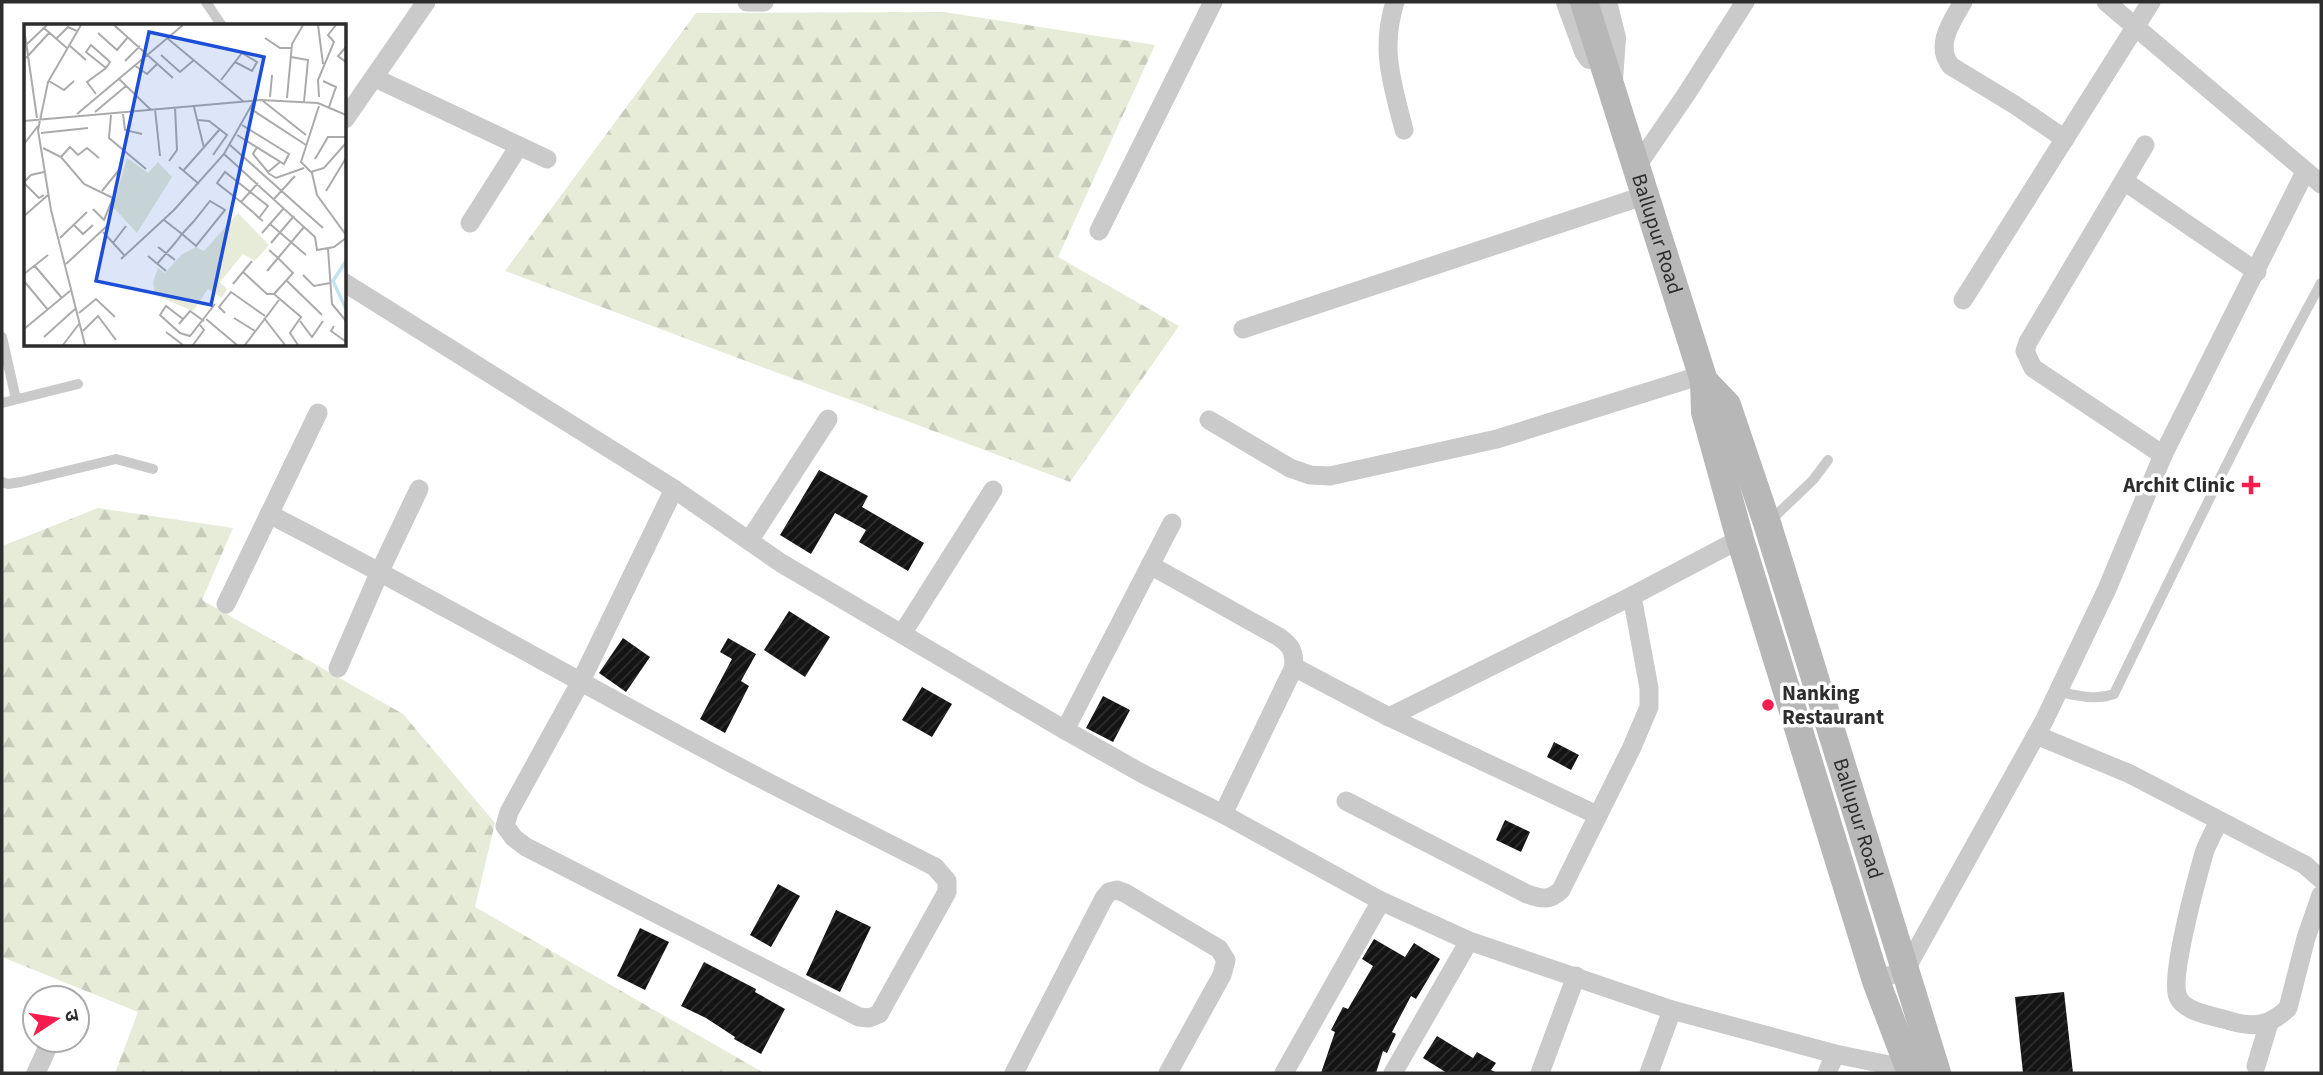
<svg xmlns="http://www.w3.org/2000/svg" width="2323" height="1075" viewBox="0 0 2323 1075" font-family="'Source Sans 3','Noto Sans Devanagari',sans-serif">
  <defs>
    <pattern id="forest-firs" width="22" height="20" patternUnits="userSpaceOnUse" patternTransform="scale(1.75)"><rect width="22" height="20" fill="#e6ecd8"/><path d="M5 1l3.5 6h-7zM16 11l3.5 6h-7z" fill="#c6cbba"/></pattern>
    <pattern id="building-hatch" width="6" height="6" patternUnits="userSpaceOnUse" patternTransform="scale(1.75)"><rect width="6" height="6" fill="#141414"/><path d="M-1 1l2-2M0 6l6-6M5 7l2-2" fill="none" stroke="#2e2e2e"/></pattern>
  </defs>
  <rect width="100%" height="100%" fill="#fff"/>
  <g fill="url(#forest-firs)">
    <polygon points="944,12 1155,45 1058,257 1179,326 1070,482 505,271 696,13"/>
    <polygon points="98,508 233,528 202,600 403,714 495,823 475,907 764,1073 115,1073 138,1012 2,957 2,546"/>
  </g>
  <g fill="url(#building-hatch)">
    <polygon points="819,470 868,496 862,507 924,543 908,571 859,542 866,530 835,513 811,554 780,535"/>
    <polygon points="789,611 830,637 805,677 764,650"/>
    <polygon points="623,638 650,657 626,692 599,673"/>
    <polygon points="728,638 756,654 741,681 749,686 725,733 700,719 732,659 720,652"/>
    <polygon points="922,687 952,704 932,737 902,720"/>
    <polygon points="1103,696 1130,710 1113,742 1086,728"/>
    <polygon points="1554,742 1579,755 1571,770 1547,757"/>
    <polygon points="1505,820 1530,832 1521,852 1496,840"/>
    <polygon points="778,884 800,896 771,947 750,935"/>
    <polygon points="836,910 871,927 840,992 806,975"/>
    <polygon points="640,928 669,942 645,990 617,976"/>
    <polygon points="1374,939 1405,957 1414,943 1440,959 1416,999 1411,996 1392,1032 1396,1034 1387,1053 1383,1051 1376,1073 1321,1073 1335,1032 1331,1030 1343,1007 1348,1009 1373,966 1362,959"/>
    <polygon points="704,962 756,989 755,992 785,1009 761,1054 734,1039 735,1037 706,1018 681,1006"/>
    <polygon points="2064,992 2073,1073 2023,1073 2015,997"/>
    <polygon points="1437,1036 1473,1058 1477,1052 1496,1063 1491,1070 1497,1073 1447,1073 1423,1058"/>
  </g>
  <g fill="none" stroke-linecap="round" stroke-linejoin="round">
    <g stroke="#cacaca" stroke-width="10">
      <polyline points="206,2 222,26"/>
      <polyline points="2,337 16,399"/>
      <polyline points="2,403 78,384"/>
      <polyline points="2,482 8,484 21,482 116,459 153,469"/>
      <polyline points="1771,520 1813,480 1828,460"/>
      <path d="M2058 692C2077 695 2095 701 2114 694 2181 556 2248 418 2321 283"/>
    </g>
    <g stroke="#cacaca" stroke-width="19">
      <polyline points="747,2 764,2"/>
      <path d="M1395 2C1380 49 1392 83 1404 130"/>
      <path d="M1963 2C1952 21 1934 46 1951 66L2015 105 2065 139"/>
      <polyline points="2106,2 2321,184"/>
      <polyline points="375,78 547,159"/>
      <polyline points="345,119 426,2"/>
      <polyline points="2145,145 2028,342 2025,351 2033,368 2163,455"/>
      <polyline points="1637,166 1687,93 1745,2"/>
      <polyline points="2124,181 2257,272"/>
      <polyline points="470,223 519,146"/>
      <polyline points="1099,231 1213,2"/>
      <polyline points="345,283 674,489 781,563 1065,730 1143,774 1223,814 1381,901 1469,941 1672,1010 1835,1054 1919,1071"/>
      <polyline points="1963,300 2151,2"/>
      <polyline points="1243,329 1646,195"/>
      <polyline points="1209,420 1290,468 1310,475 1330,476 1497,439 1702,375"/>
      <path d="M269 514C421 592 568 676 718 756 789 794 863 830 935 867L947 881V892L879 1014 869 1018 859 1017 526 847 514 838 505 826 509 812 581 681 674 489"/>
      <polyline points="749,541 828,419"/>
      <path d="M1150 565 1279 637C1292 646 1294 652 1294 667L1389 717 1597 815"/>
      <polyline points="226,604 318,413"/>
      <polyline points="902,634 993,490"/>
      <polyline points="338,668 380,571 419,489"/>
      <polyline points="1389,717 1632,596 1740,539"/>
      <polyline points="1065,730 1172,523"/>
      <polyline points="2036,735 2130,774 2305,865 2321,879"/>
      <path d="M1346 801 1527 894C1541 899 1550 901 1561 890L1632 747 1649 707V688L1632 596"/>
      <polyline points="1223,814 1294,667"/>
      <path d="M2219 821C2214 831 2209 841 2205 850 2198 874 2169 978 2178 997 2185 1013 2215 1016 2230 1021 2254 1028 2270 1026 2288 1008L2306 938 2321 895"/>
      <polyline points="1876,981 1906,969 2044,721 2107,589 2163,455 2305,172"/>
      <polyline points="2256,1066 2269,1023"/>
      <polyline points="36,1073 51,1040"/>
      <polyline points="1014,1073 1104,898 1109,892 1117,890 1125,893 1219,949 1226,960 1222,975 1168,1073"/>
      <polyline points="1284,1073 1381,901"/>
      <polyline points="1393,1073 1469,941"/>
      <polyline points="1540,1073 1576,976"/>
      <polyline points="1649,1073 1672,1010"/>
      <polyline points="1827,1073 1835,1054"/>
    </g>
    <g stroke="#cacaca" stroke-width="24">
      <polyline points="1568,2 1586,51 1590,57"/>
      <polyline points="1605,2 1614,38 1611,80"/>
    </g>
    <g stroke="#b7b7b7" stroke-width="28">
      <path id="s1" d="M1584 2 1704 381 1705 412 1740 539 1876 981 1911 1073"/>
      <path id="s2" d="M1704 381 1727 405 1767 523 1937 1073"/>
    </g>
  </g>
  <g fill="#f61c4d" stroke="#fff" stroke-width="2.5">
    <path d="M2247.5 474.5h7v7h7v7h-7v7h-7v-7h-7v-7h7z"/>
    <circle cx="1768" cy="705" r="7"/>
  </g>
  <g text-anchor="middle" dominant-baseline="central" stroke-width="7" stroke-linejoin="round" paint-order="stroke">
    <g font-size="21" fill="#2d2d2d" stroke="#fff">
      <text stroke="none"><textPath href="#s1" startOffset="243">Ballupur Road</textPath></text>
      <text stroke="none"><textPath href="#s2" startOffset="467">Ballupur Road</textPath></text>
    </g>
    <g font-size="21" font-weight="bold" fill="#2d2d2d" stroke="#fff" text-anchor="end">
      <text x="2235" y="485">Archit Clinic</text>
      <text x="1782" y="693" text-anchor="start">Nanking<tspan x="1782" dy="24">Restaurant</tspan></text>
    </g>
  </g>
  <g transform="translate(24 24)">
    <rect width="322" height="322" fill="#fff"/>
    <path d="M103 134 124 149 134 138 148 153 113 209 89 183ZM214 189 245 221 231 237 219 230 196 258 203 265 198 274 184 265 169 287 131 271 129 258 134 244 141 249 158 230 172 223 180 227Z" fill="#e6ecd8"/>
    <path fill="none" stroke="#c2e4ee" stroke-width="3.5" d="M322 237 309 257 322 285"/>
    <path fill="none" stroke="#ababab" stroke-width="2" d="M57 1 24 58 14 106 27 186 61 321M90 1 149 54M294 1 299 40M0 4 13 94M20 4 44 25M74 9 93 26 104 13M143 14 220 78M241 14 256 24H267M32 15 44 3 53 7M1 22 23 1M46 22 62 36M322 23 314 32 322 38M137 31 156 48 170 36M267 33 284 36 280 78M2 34 25 9M101 37 116 22M110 41 123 50 134 39M94 54 127 86M197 56 218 29 233 38 228 47 211 38M25 57 40 66 50 57M299 57 312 63 305 83M72 70 63 58 82 44 86 38 67 21 62 28 82 44M246 73 248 51M295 73 294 56 310 18 304 11 312 1M263 74 268 20 279 1M239 77 282 111M295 82 277 138 288 149 293 171 322 211M170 83 180 124M131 85 136 132M227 85 282 121M71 88 102 62M53 90 159 1M99 90 101 106 118 110M87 91 85 114 122 145M173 96 185 97 203 111 189 131M0 97 237 76 294 79 322 91M17 109 64 104M213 111 260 140 265 130 218 101M0 120 14 102M206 121 299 204M233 123 229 130 244 148 256 138M19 124 37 133 60 160 89 174 80 196 69 185M200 130 280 203 254 234 269 249 250 270 277 293 266 309 274 321M37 133 46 123 54 131 63 124 75 134M291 135 304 113H322M145 137 153 126 151 83M155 143 175 160M159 147 196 105M287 148 300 144 322 119M244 149 252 154 280 144M0 158 7 151 20 148M0 159 15 174 20 171M78 167 95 146M302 167 322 134M250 175 271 152M217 178 234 159M0 192 24 171M235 194 244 182 201 148 193 159 217 178 230 189 235 194 239 197M246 200 282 231M50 201 59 210 69 201M280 203 291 213 293 226 310 223 322 214M79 208 101 232M238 209 260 184M36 214 63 188M89 219 102 202M247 219 270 192M134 223 151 236M304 225 308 280 322 297M124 232 142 247M97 235 150 186 200 130 231 75M42 240 84 201M133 240 151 219 158 210 170 197 186 177 201 186 172 222 171 221 158 210 140 196M10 241 38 274M243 247 254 234 245 226M219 248 243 270H250M0 250 24 231M279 251 290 262 306 259M262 256 298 291M0 257 24 286M209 260 228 237M55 289 72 275 91 293M201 289 195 283 207 268 241 292M210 294 231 307M240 294 261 321M159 295 142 282 136 291 156 309 166 312 191 280M182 295 213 321M276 297 288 313 299 297M155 300 166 287 180 297M310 302 307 307 321 317M0 305 46 267M59 307 74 292 92 316M142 308 159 321M20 313 51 285M39 321 55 300M169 321 180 306 176 301M221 321 255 276"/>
    <path fill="#1d4ed8" fill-opacity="0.15" stroke="#1d4ed8" stroke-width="3.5" d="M125 8 240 33 187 281 72 257Z"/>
    <rect width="322" height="322" fill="none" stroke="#2d2d2d" stroke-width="3.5"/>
  </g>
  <rect width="2323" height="1075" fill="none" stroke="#2d2d2d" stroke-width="7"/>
  <g transform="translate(56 1019) rotate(78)"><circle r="33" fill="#ffffff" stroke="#ababab" stroke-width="2"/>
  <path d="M0-5L12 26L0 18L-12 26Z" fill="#f61c4d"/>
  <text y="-10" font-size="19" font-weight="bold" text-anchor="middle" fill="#2d2d2d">उ</text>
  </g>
</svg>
